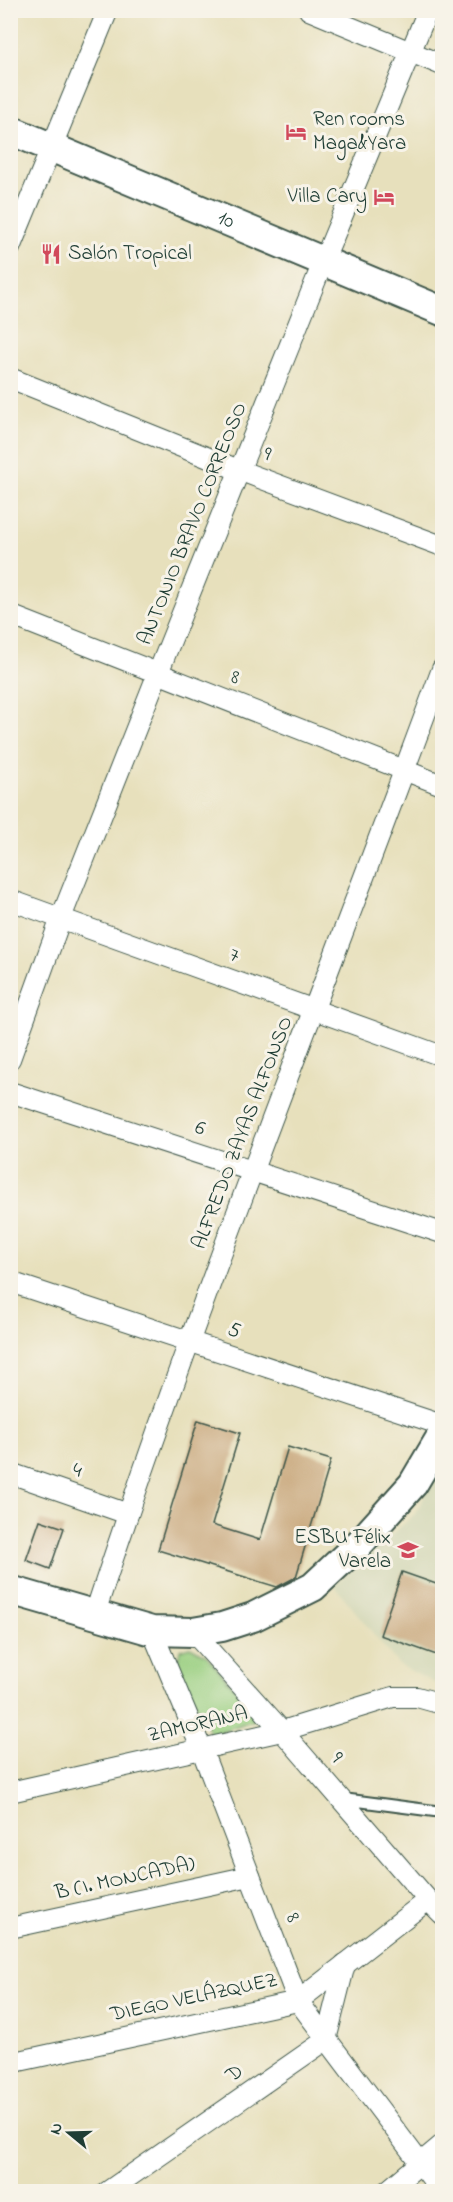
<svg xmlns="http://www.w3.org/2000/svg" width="453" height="2202" viewBox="0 0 453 2202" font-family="'Indie Flower',sans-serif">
  <rect width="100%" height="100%" fill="#f7f3e8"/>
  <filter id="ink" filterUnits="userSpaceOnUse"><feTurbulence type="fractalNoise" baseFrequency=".0167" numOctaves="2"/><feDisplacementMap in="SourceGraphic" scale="12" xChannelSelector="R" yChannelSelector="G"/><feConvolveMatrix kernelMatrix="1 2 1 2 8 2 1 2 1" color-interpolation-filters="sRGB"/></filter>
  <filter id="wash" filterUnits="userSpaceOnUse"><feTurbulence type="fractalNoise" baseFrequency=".008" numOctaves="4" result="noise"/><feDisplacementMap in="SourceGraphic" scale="24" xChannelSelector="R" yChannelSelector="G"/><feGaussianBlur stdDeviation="1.35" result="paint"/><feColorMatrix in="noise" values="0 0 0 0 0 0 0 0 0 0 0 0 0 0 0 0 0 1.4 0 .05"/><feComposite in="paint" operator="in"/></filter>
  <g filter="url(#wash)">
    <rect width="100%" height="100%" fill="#e7e0bc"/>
    <polygon fill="#d4d8b7" points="442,1465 442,1687 398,1664 334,1585 414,1515"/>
    <polygon fill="#99cf80" stroke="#5c865a" stroke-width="1.5" points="190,1647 206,1655 260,1718 211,1735 177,1665 180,1650"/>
    <g id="blocks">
      <g fill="#ccad84">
        <polygon points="198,1420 240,1433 212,1525 260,1540 288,1447 331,1460 296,1577 277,1587 158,1550"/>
        <polygon points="40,1520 64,1528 50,1569 26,1560"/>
        <polygon points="402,1572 442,1586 442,1657 380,1635"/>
      </g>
    </g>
  </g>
  <g filter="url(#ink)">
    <use href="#blocks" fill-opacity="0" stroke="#3d5548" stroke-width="1.5"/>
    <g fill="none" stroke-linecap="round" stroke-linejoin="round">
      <g stroke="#3d5548" stroke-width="14">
        <polyline id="lane" points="343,1799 442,1812"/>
      </g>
      <g stroke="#3d5548" stroke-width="22">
        <g id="street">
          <polyline points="309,10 442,65"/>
          <polyline points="10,248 108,10"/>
          <polyline points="10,378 241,471 442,546"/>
          <polyline points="10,615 442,785"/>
          <polyline points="10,900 442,1056"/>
          <polyline points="10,1059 61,918 158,673 324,260 428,10"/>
          <polyline points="10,1092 442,1233"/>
          <polyline points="10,1282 442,1425"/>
          <polyline points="10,1473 128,1514"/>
          <path d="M94 1616C199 1296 326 984 442 669"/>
          <polyline points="152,1631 201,1748 298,2001 442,2192"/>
          <polyline points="193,1632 282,1731 428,1900 442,1914"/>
          <polyline points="10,1792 282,1731 393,1697 417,1697 442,1704"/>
          <polyline points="10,1928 250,1876"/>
          <polyline points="10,2063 298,2001 428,1900"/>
          <polyline points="107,2192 326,2040 345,1964"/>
          <polyline points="386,2192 442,2145"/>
        </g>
      </g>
      <g stroke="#3d5548" stroke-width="32">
        <g id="secondary">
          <path id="s1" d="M10 130 442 311"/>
          <polyline points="10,1590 152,1631 193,1632 222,1627 253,1617 313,1587 359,1544 413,1484 442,1435"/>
        </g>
      </g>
      <use href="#lane" stroke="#fff" stroke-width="10"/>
      <use href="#street" stroke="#fff" stroke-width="20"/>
      <use href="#secondary" stroke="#fff" stroke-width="28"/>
    </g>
  </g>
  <defs>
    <g id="hotel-bare" transform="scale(1.62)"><path d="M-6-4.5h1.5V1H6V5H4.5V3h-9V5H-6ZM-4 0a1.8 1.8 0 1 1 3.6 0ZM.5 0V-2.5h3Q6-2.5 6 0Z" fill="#d1495b" stroke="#f7f3e8" stroke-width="2.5" paint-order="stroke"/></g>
    <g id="restaurant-bare" transform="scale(1.62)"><path d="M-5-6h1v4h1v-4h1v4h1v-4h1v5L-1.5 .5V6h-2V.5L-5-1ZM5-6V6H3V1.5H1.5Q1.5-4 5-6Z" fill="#d1495b" stroke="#f7f3e8" stroke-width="2.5" paint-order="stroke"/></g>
    <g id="school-bare" transform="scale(1.62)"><path d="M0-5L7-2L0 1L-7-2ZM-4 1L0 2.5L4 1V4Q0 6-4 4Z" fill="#d1495b" stroke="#f7f3e8" stroke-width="2.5" paint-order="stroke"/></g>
  </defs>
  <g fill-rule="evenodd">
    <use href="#hotel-bare" x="296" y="132"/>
    <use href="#hotel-bare" x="384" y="197"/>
    <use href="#restaurant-bare" x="51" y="254"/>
    <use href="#school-bare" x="408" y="1550"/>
  </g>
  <g text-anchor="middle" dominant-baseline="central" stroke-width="6" stroke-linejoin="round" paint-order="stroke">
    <g font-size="21" fill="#1f3d34" stroke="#f7f3e8" text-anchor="start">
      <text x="313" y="120">Ren rooms<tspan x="313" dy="24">Maga&amp;Yara</tspan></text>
      <text x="367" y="197" text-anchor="end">Villa Cary</text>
      <text x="68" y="254">Salón Tropical</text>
      <text x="391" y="1538" text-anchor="end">ESBU Félix<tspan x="391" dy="24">Varela</tspan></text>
    </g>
    <g font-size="21" fill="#1f3d34" stroke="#f7f3e8">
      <text stroke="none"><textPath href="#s1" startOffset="234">10</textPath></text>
      <text transform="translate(267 455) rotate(20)">9</text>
      <text transform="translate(193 524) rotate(-68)">ANTONIO BRAVO CORREOSO</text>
      <text transform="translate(235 678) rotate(22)">8</text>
      <text transform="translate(234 956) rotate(20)">7</text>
      <text transform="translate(200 1129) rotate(18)">6</text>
      <text transform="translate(243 1133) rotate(-69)">ALFREDO ZAYAS ALFONSO</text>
      <text transform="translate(234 1331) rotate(18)">5</text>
      <text transform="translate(77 1471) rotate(19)">4</text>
      <text transform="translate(198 1725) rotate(-13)">ZAMORANA</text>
      <text transform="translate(336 1758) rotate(50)">9</text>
      <text transform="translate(125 1879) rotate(-12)">B (I. MONCADA)</text>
      <text transform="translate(292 1918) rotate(69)">8</text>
      <text transform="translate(194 1998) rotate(-12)">DIEGO VELÁZQUEZ</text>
      <text transform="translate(235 2074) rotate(-35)">D</text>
    </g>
  </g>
  <rect width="453" height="2202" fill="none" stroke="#f7f3e8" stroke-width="36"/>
  <g transform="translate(69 2133) rotate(289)" stroke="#f7f3e8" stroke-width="4.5" paint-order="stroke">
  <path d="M0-4.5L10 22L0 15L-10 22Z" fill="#1f3d34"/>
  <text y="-9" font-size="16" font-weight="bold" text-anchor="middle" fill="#1f3d34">N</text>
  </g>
</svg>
